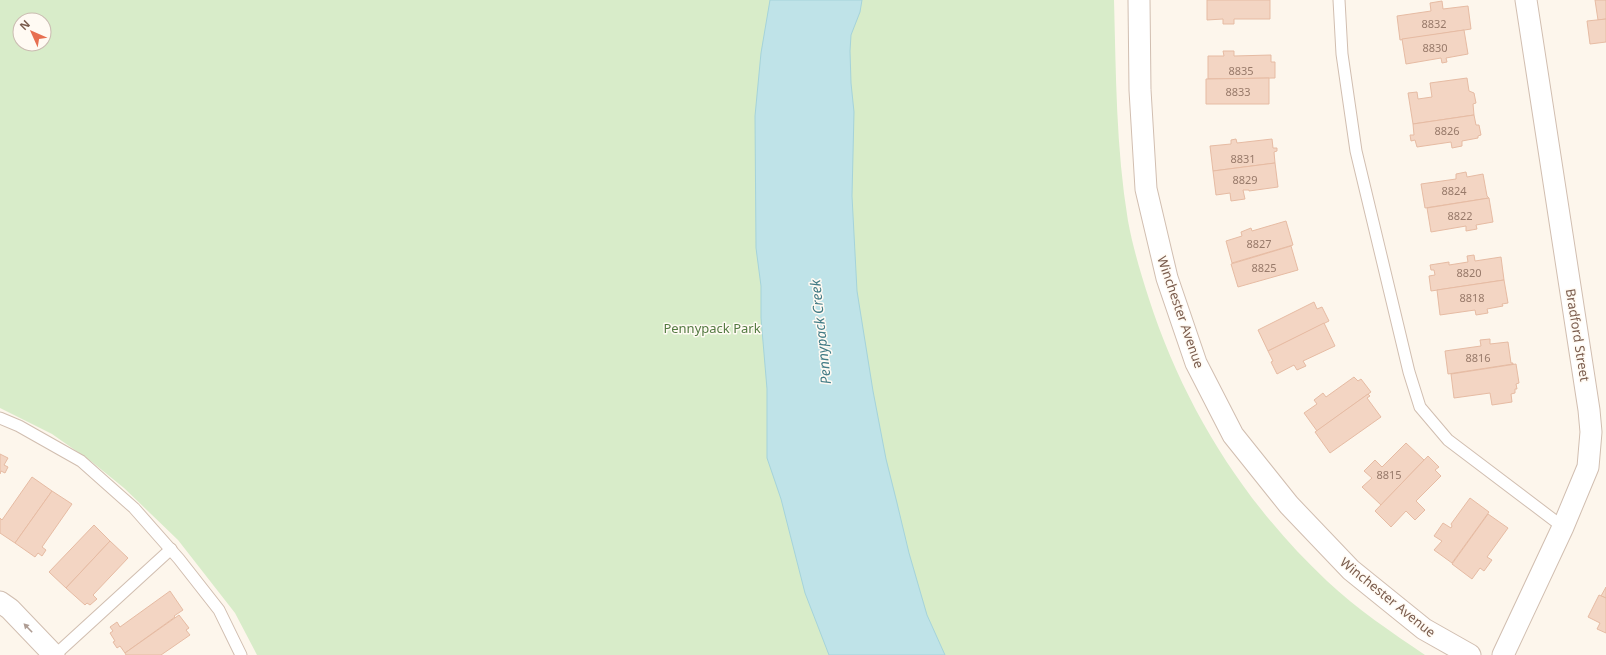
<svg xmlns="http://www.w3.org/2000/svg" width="1606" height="655" viewBox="0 0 1606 655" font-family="'Noto Sans',sans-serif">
  <rect width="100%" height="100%" fill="#fdf6ec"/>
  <path fill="#d8ecc9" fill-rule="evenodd" d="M0 0H1114C1116 74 1116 148 1128 221 1133 248 1141 274 1149 299 1184 407 1244 503 1327 581 1357 609 1391 632 1425 655H257L235 613 178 540 124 488 92 462 52 434 0 408ZM20 20H44V44H20Z"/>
  <polygon fill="#bfe3e8" stroke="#a5d3da" points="770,0 862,0 860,12 851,35 850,51 851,83 854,112 852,196 857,291 873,391 886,459 897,503 909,553 927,615 945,655 829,655 805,593 781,499 767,458 767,389 761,318 761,286 756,248 755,116 761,53"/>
  <g fill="#f3d5c3" stroke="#e6bba3">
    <polygon points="1207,0 1270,0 1270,19 1234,19 1234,24 1223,24 1223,19 1207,20"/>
    <polygon points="1595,0 1606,0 1606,19 1598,20"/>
    <polygon points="1442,1 1443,9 1468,6 1471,29 1400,40 1397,16 1431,11 1430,3"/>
    <polygon points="1606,19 1606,42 1590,44 1587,21"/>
    <polygon points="1464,30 1468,54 1446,58 1447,62 1442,63 1441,58 1406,64 1402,39"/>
    <polygon points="1223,51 1234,51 1234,56 1271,55 1271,62 1275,62 1275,78 1208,79 1208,56 1224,56"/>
    <polygon points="1269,78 1269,104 1206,104 1206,79"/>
    <polygon points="1467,78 1469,91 1474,93 1476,103 1473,104 1474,115 1413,124 1408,93 1417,92 1418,99 1432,97 1430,83"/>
    <polygon points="1474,115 1476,125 1479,125 1481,135 1478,136 1478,138 1462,141 1462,146 1452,148 1451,142 1417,147 1415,140 1411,141 1410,135 1414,135 1413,124"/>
    <polygon points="1236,139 1237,143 1272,139 1273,148 1277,148 1277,151 1274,152 1275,163 1213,171 1210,146 1231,144 1231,140"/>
    <polygon points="1275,163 1278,187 1249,191 1249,190 1243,190 1245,199 1231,201 1230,193 1216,195 1213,171"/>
    <polygon points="1466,172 1467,177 1483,174 1487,196 1489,198 1425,208 1421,184 1456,179 1456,174"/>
    <polygon points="1489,198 1493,222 1476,225 1477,229 1466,231 1466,226 1431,232 1427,208"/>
    <polygon points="1286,221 1293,245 1232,263 1226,241 1242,236 1241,232 1251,228 1252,231"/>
    <polygon points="1291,246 1298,270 1238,287 1231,264"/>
    <polygon points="1474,255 1475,261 1501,257 1504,280 1431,291 1429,276 1435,275 1434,270 1431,270 1430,265 1449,262 1449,265 1468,262 1467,256"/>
    <polygon points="1504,280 1508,303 1502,304 1503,306 1487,309 1488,313 1476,315 1475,310 1440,315 1437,290"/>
    <polygon points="1314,302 1317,309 1322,307 1329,321 1268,351 1258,330"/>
    <polygon points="1324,323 1335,346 1303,361 1306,366 1297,370 1294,365 1277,374 1271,362 1273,361 1268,351"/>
    <polygon points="1490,339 1490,344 1508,342 1511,363 1513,363 1513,364 1448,374 1445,351 1481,346 1480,340"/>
    <polygon points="1516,364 1519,383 1516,384 1517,389 1515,389 1515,393 1511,394 1512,402 1492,405 1490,393 1454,398 1451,374"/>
    <polygon points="1354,377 1358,381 1361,379 1371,392 1317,431 1304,413 1317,404 1314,400 1323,393 1326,397"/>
    <polygon points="1368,394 1370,396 1367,398 1381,417 1330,453 1315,432"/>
    <polygon points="1406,443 1424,460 1381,505 1362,487 1372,478 1364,471 1375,460 1382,467"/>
    <polygon points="0,454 8,458 4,465 8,467 5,473 1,471 0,474"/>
    <polygon points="1428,456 1439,467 1435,470 1441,476 1416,501 1425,510 1415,520 1406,511 1391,527 1375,511"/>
    <polygon points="32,477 52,491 15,543 0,533 0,518 2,520"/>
    <polygon points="52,491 72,504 42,547 46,550 42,556 38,553 35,557 15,543"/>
    <polygon points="1470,498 1489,512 1452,563 1434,550 1442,541 1434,536 1443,523 1451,528 1452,526 1451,524"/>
    <polygon points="1488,514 1508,528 1487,557 1492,560 1484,571 1480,568 1472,579 1452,564"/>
    <polygon points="94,525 110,541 66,588 49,572"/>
    <polygon points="110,541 128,558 93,595 97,599 90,605 87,603 85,605 66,588"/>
    <polygon points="1606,587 1606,598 1601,596"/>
    <polygon points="170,591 183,610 174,616 175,617 125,653 120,646 117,648 113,642 115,641 110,633 113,631 110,627 117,622 120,627"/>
    <polygon points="1599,595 1606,598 1606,633 1597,629 1600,623 1588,617"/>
    <polygon points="179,615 189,628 186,630 190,635 161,655 126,655 125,653"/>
  </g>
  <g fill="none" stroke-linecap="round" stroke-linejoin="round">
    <g stroke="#d1beb0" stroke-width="13">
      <g id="service">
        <polyline points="1339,0 1342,54 1356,151 1409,372 1420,407 1448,440 1563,527"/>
        <polyline points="0,418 19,426 81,461 134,508 179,559 219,610 241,655"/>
        <polyline points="55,655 171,549"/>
      </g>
    </g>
    <g stroke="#d1beb0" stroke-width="23">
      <g id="minor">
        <polyline points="1139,0 1140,90 1146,189 1167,278 1196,363 1233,435 1289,505 1351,570 1424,629 1470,655"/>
        <polyline points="0,602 10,609 54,655"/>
        <polyline points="1503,655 1563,527 1588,467 1591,432 1589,410 1526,0"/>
      </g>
    </g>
    <use href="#service" stroke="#fff" stroke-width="11"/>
    <use href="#minor" stroke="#fff" stroke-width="21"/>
  </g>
  <defs><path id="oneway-solid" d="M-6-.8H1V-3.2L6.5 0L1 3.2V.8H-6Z"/></defs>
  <use fill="#af9d94" href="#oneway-solid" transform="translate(28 628) rotate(-134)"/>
  <g text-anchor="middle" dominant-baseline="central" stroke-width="3" stroke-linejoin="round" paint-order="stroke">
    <g font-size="11" fill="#987a6a">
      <text x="1434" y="23">8832</text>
      <text x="1435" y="47">8830</text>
      <text x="1241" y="70">8835</text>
      <text x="1238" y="91">8833</text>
      <text x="1447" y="130">8826</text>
      <text x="1243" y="158">8831</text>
      <text x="1245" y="179">8829</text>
      <text x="1454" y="190">8824</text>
      <text x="1460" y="215">8822</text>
      <text x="1259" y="243">8827</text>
      <text x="1264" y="267">8825</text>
      <text x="1469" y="272">8820</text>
      <text x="1472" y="297">8818</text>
      <text x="1478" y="357">8816</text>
      <text x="1389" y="474">8815</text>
    </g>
    <g font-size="13" fill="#7a5c4d" stroke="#fffaf3">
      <text transform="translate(1181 312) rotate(71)">Winchester Avenue</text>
      <text transform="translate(1578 335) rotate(81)">Bradford Street</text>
      <text transform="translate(1388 597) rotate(39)">Winchester Avenue</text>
    </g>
    <g font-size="13" fill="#537a41" stroke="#fffaf3">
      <text x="712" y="328">Pennypack Park</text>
    </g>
    <g font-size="14" font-style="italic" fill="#437c86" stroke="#fffaf3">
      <text transform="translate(820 332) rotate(-96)">Pennypack Creek</text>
    </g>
  </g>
  <g transform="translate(32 32) rotate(315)"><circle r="19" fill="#fffaf3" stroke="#cabbb1"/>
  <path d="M0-3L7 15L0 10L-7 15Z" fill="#e76f51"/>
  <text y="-6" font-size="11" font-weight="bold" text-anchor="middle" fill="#7a5c4d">N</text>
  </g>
</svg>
